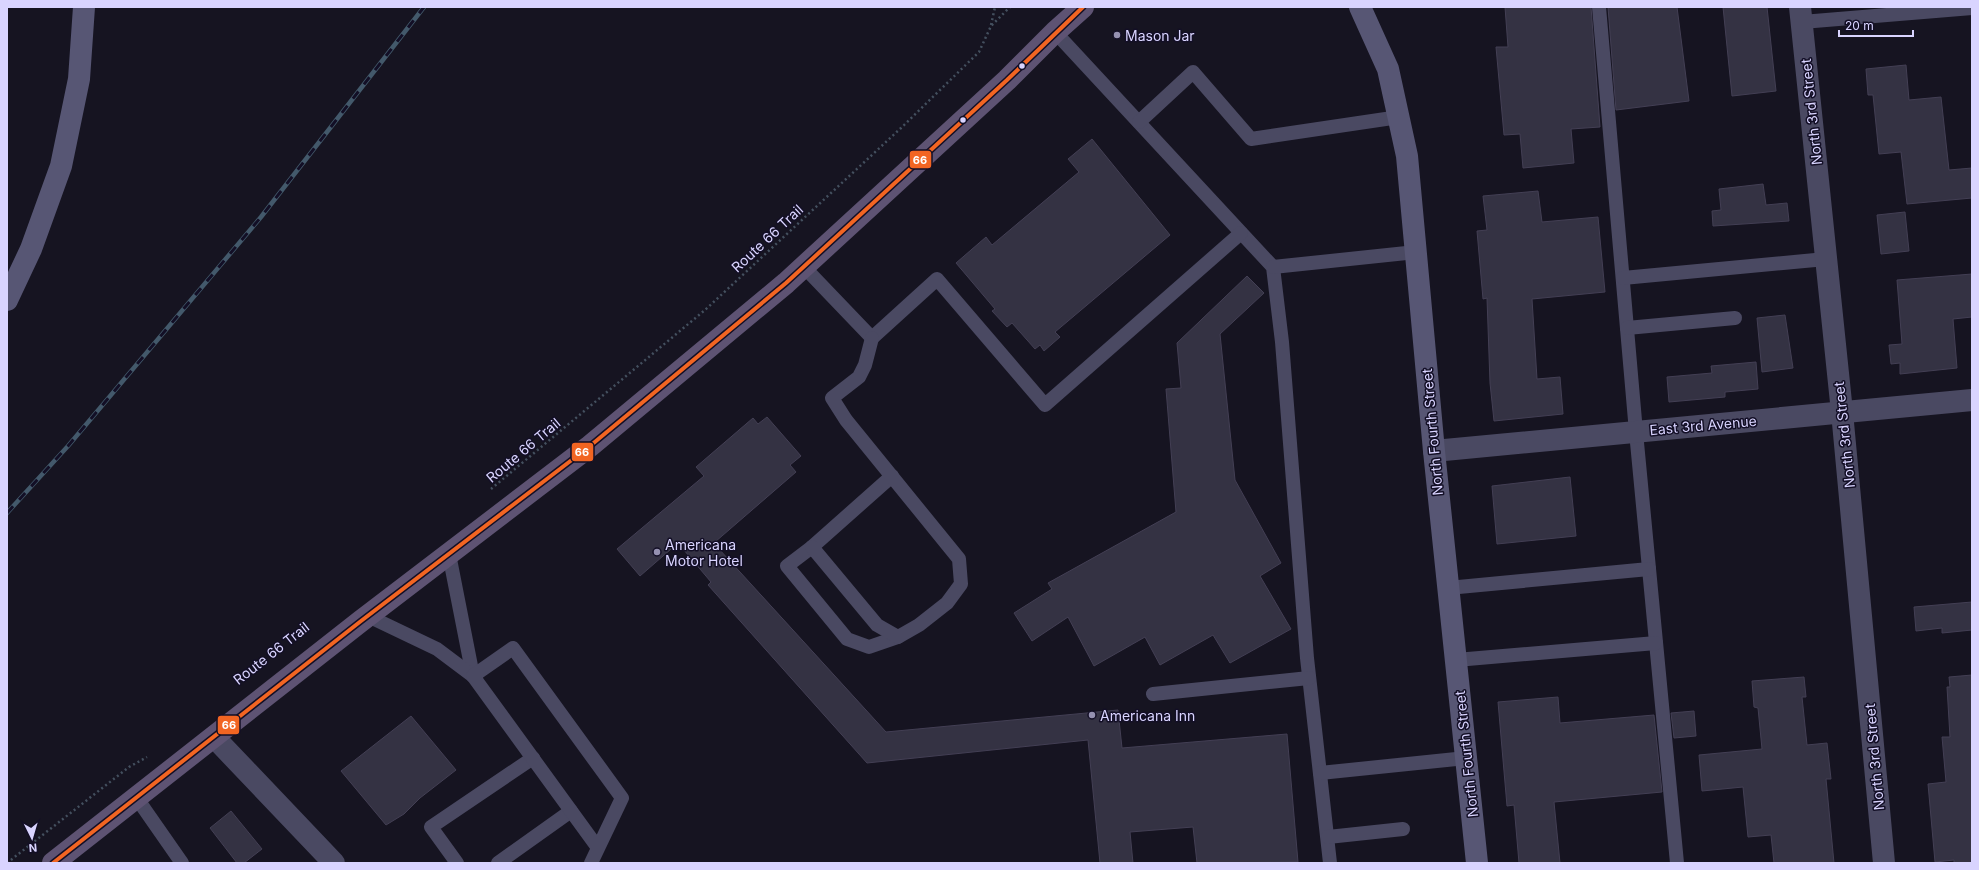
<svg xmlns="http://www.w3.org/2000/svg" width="1979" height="870" viewBox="0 0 1979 870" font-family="Inter,sans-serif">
  <rect width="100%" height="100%" fill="#161421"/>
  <g fill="#343243" stroke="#433f54">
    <polygon points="1505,7 1591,7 1600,127 1571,129 1574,163 1523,168 1520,134 1504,135 1496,47 1508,47"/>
    <polygon points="1608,7 1677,7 1689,101 1616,110"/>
    <polygon points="1723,7 1767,7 1776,91 1732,96"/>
    <polygon points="1906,65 1909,100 1941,97 1949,170 1972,168 1972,198 1907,204 1901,152 1879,154 1873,95 1868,95 1866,69"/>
    <polygon points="1092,139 1170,235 1055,332 1060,337 1044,351 1040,345 1035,349 1012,323 1007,327 992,311 995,309 956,263 986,237 992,245 1079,172 1068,159"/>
    <polygon points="1763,184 1766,205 1787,203 1789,221 1713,226 1712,211 1721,210 1719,189"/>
    <polygon points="1538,191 1542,222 1598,217 1605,292 1532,299 1537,379 1560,377 1563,414 1494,421 1490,383 1487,298 1483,299 1477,231 1487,230 1483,196"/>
    <polygon points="1905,212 1909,251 1881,254 1877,215"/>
    <polygon points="1972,274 1972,317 1953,319 1957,368 1900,374 1900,363 1891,364 1889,345 1902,344 1897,280"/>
    <polygon points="1247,276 1264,293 1220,334 1235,480 1281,563 1260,576 1291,629 1230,663 1213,635 1160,665 1145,637 1094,666 1068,617 1032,641 1014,613 1052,589 1048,583 1176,512 1166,389 1181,388 1177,343"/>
    <polygon points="1785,315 1793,368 1762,372 1757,318"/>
    <polygon points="1756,362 1758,389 1725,392 1725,397 1669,402 1667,377 1712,373 1711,366"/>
    <polygon points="767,417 801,456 790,465 796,472 715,542 719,549 886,732 1118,710 1122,748 1287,734 1298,862 1197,863 1193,827 1130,832 1133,863 1100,863 1088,740 867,763 708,585 711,582 678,543 640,576 617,549 704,476 696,467 753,418 758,424"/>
    <polygon points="1570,477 1576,536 1497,544 1492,486"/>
    <polygon points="1972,602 1972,630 1942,633 1942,628 1916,631 1914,607"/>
    <polygon points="1972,675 1972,863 1954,863 1954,860 1935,862 1928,784 1946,782 1942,737 1950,737 1947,687 1950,687 1949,677"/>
    <polygon points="1804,677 1806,697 1802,697 1807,745 1827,743 1831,779 1826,779 1834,863 1774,863 1771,835 1748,837 1743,787 1702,791 1699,755 1762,749 1758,708 1754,707 1752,681"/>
    <polygon points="1558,697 1560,723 1654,715 1662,792 1554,802 1560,863 1519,863 1514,805 1507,806 1498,702"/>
    <polygon points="1694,711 1696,736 1674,738 1671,713"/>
    <polygon points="411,716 456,770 420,798 404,814 386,825 341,771"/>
    <polygon points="231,811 262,849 244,863 237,863 210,828"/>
  </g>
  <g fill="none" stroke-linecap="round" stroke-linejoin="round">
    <g stroke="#44505f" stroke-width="2.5" stroke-dasharray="2 3" stroke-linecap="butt">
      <polyline points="991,25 995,7"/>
      <polyline points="491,489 705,310 901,128 979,52 991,26 1010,7"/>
      <polyline points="7,863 129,767 147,757"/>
    </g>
    <g stroke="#4a4962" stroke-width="14">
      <polyline points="1599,7 1636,432 1677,863"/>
      <polyline points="1802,22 1972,8"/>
      <polyline points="1055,32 1273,267 1282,342 1307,658 1330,863"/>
      <polyline points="1139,122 1193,72 1251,139 1399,117"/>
      <polyline points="804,267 872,338 937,279 1045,405 1241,233"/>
      <polyline points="1273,267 1416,252"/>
      <polyline points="1623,278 1826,259"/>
      <polyline points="1627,328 1735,318"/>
      <polyline points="892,476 812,547 787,566 847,639 869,647 898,637"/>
      <polyline points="812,547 877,625 898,637 919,625 947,603 961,584 959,559 846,420 832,398 859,377 865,365 872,338"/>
      <polyline points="449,554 473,676"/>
      <polyline points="1448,588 1649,569"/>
      <polyline points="368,616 437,649 473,676"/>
      <polyline points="1456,660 1656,643"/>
      <polyline points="1153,694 1309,678"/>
      <polyline points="1320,773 1466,758"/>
      <polyline points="136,797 182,863"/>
      <polyline points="1328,837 1403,829"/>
      <polyline points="457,863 431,827 533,758"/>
      <polyline points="498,863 571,811"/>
      <polyline points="591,863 622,798 513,648 473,676 598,848"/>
    </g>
    <g stroke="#4a4962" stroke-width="22">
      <polyline points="1800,7 1842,412 1884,863"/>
      <polyline points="1434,451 1972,400"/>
      <polyline points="214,737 334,863"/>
    </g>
    <g stroke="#575674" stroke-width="22">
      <polyline points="1360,7 1388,69 1407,156 1434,451 1477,863"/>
      <polyline points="7,300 31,249 61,166 79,79 84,7"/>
    </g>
    <polyline stroke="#5e5373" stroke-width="22" points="53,863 361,621 590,446 786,283 1007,80 1055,32 1083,7"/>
    <g stroke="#43596b" stroke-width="4.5">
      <polyline id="rail" points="7,513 68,446 261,217 424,7"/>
    </g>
    <use href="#rail" stroke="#130f26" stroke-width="3" stroke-dasharray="9" stroke-linecap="butt"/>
    <g stroke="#130f26" stroke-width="7">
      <polyline id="bus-1" points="53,863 361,621 590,446 786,283 1007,80 1083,7"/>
    </g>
    <use href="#bus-1" stroke="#f26522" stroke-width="4"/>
  </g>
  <g fill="#9591b1" stroke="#130f26" stroke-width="1.5">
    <circle cx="1117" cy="35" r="4"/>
    <circle cx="657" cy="552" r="4"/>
    <circle cx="1092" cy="715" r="4"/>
  </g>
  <g fill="#d9d4ff" stroke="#130f26" stroke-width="1.5">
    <circle cx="1022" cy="66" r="3.5"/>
    <circle cx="963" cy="120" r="3.5"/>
  </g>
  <g text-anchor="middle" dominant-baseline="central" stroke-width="3" stroke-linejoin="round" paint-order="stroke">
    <g font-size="14" fill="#d9d4ff" stroke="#130f26" text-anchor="start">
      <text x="1125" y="35">Mason Jar</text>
      <text x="665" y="544">Americana<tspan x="665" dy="16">Motor Hotel</tspan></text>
      <text x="1100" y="715">Americana Inn</text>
    </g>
    <g font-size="14" fill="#d9d4ff" stroke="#130f26">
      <text transform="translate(1811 112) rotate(-96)">North 3rd Street</text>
      <text transform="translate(767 238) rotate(-43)">Route 66 Trail</text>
      <text transform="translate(1703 425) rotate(-5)">East 3rd Avenue</text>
      <text transform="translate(1432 432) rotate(-95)">North Fourth Street</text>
      <text transform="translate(1844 435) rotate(-96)">North 3rd Street</text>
      <text transform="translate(523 450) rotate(-40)">Route 66 Trail</text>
      <text transform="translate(271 653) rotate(-38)">Route 66 Trail</text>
      <text transform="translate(1466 754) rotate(-96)">North Fourth Street</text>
      <text transform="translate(1874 757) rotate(-95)">North 3rd Street</text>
    </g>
  </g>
  <g stroke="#130f26" stroke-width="1.5">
    <rect x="909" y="150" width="23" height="19" rx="4" fill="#f26522"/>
    <rect x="571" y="442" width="23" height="20" rx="4" fill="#f26522"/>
    <rect x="217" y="715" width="23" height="20" rx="4" fill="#f26522"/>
  </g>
  <g font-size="11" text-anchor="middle" font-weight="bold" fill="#fff">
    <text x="920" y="164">66</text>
    <text x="582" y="456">66</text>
    <text x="229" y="729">66</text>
  </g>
  <rect width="1979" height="870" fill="none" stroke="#d9d4ff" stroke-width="16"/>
  <g transform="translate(32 838) rotate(175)" stroke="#130f26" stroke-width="3" paint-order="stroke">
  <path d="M0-3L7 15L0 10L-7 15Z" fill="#d9d4ff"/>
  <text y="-6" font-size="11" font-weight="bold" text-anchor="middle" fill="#d9d4ff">N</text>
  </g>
  <path d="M1839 30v6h74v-6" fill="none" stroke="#d9d4ff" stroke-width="2"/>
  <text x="1845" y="30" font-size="12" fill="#d9d4ff" stroke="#130f26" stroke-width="3" paint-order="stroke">20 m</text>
</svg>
